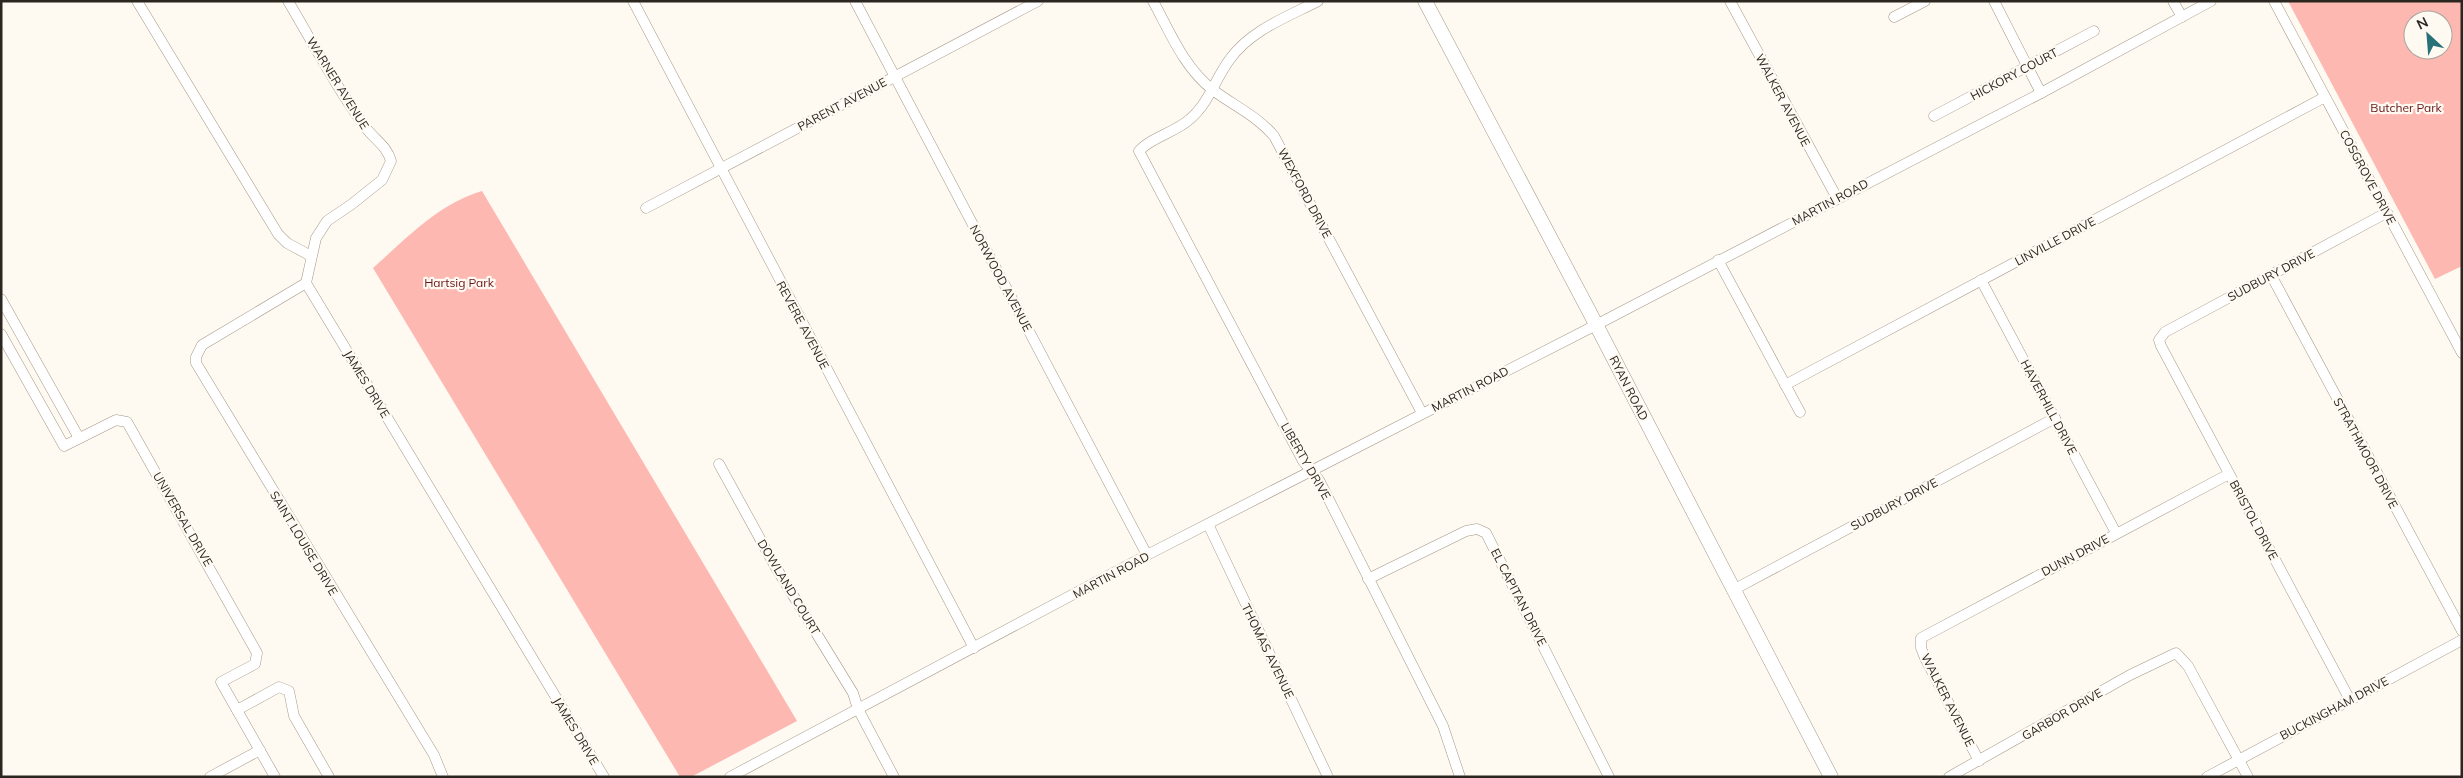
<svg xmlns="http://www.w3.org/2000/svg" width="2463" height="778" viewBox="0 0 2463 778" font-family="Mulish,sans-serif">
  <rect width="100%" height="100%" fill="#fef9f1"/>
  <g fill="#feb8b2" fill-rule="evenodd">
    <path d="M2288 1H2462V266L2435 279ZM2413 20H2443V50H2413Z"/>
    <path d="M482 191 797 721 691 777H680L373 268C407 238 438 204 482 191Z"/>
  </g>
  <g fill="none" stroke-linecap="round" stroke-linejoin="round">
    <g stroke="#a49785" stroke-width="11">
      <g id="minor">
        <polyline points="137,1 278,234 287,243 311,256"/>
        <path d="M288 1C313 43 337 89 366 128 375 140 387 146 391 161L382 180 352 204 327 221 316 238 306 283 604 777"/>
        <polyline points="633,1 974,648"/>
        <polyline points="855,1 1147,555"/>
        <path d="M1153 1C1170 32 1184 68 1213 90 1234 106 1256 115 1274 136L1422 413"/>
        <path d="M1318 1C1287 17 1251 30 1230 59 1215 79 1209 103 1190 119 1176 132 1150 138 1139 151L1303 461 1319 480 1443 726 1460 777"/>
        <polyline points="1730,1 1837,198"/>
        <polyline points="1994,1 2041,93"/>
        <polyline points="2173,1 2182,17"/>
        <polyline points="2274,1 2462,353"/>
        <polyline points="1894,17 1925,1"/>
        <polyline points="1934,116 2094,31"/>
        <polyline points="646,208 1038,1"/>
        <polyline points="1718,260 1800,412"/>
        <polyline points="2271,275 2462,631"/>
        <polyline points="1981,280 2116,533"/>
        <polyline points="306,283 202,345 196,357 196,363 434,755 443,777"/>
        <polyline points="1,299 79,438"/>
        <polyline points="1,334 64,446 116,420 127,422 257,653 255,664 221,682 275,777"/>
        <polyline points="1785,385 2325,97"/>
        <polyline points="719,464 775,566 853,693 858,709 894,777"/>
        <polyline points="1208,524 1328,777"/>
        <polyline points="1368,579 1466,531 1477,529 1486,533 1609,777"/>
        <polyline points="1733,590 2055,418"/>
        <polyline points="2350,700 2161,346 2159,340 2165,332 2386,213"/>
        <polyline points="237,710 279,687 289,691 294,716 329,777"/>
        <polyline points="1979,761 1925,658 1921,648 1921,638 2229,474"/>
        <polyline points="210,777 260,750"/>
        <polyline points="730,777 1147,555 1596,325 2041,93 2211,1"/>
        <polyline points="1949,777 2130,675 2176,653 2188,666 2248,777"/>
        <polyline points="2207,777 2462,640"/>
      </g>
    </g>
    <g stroke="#a49785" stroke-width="15">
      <polyline id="secondary" points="1425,1 1589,311 1831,777"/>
    </g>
    <use href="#minor" stroke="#fff" stroke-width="10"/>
    <use href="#secondary" stroke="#fff" stroke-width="14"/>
  </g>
  <g text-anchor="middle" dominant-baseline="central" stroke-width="4.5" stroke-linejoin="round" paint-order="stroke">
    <g font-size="12" fill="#2b261f" stroke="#fef9f1">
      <text transform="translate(2014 74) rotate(-28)">HICKORY COURT</text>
      <text transform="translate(338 83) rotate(58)">WARNER AVENUE</text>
      <text transform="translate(1783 100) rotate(62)">WALKER AVENUE</text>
      <text transform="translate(842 104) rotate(-28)">PARENT AVENUE</text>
      <text transform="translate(2368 177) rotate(62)">COSGROVE DRIVE</text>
      <text transform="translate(1305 193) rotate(62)">WEXFORD DRIVE</text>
      <text transform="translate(1830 202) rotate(-28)">MARTIN ROAD</text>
      <text transform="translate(2055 241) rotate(-28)">LINVILLE DRIVE</text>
      <text transform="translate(2271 275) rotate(-28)">SUDBURY DRIVE</text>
      <text transform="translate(1001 278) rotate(62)">NORWOOD AVENUE</text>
      <text transform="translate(803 325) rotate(62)">REVERE AVENUE</text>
      <text transform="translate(367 384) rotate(59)">JAMES DRIVE</text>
      <text transform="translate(1629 388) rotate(63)">RYAN ROAD</text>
      <text transform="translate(1470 389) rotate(-27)">MARTIN ROAD</text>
      <text transform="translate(2049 407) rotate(62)">HAVERHILL DRIVE</text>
      <text transform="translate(2366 453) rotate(62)">STRATHMOOR DRIVE</text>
      <text transform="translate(1306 461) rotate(60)">LIBERTY DRIVE</text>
      <text transform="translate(1894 504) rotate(-28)">SUDBURY DRIVE</text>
      <text transform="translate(183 519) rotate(60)">UNIVERSAL DRIVE</text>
      <text transform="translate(2254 520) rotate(62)">BRISTOL DRIVE</text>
      <text transform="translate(304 543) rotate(59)">SAINT LOUISE DRIVE</text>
      <text transform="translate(2075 555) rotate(-28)">DUNN DRIVE</text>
      <text transform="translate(1111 575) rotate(-28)">MARTIN ROAD</text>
      <text transform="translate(789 587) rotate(59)">DOWLAND COURT</text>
      <text transform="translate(1519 597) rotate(63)">EL CAPITAN DRIVE</text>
      <text transform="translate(1268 651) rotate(64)">THOMAS AVENUE</text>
      <text transform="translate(1948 700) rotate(63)">WALKER AVENUE</text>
      <text transform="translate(2334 708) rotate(-28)">BUCKINGHAM DRIVE</text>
      <text transform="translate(2062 714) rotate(-30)">GARBOR DRIVE</text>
      <text transform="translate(576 731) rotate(59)">JAMES DRIVE</text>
    </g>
    <g font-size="12" fill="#671518" stroke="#fef9f1">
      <text x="2406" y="107">Butcher Park</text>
      <text x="459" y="282">Hartsig Park</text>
    </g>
  </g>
  <rect width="2463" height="778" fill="none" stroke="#2b261f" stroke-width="5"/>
  <g transform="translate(2428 35) rotate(334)"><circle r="24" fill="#fef9f1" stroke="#aaa59d"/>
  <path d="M0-4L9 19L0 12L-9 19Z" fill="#277179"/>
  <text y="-8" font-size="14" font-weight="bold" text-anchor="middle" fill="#2b261f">N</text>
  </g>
</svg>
